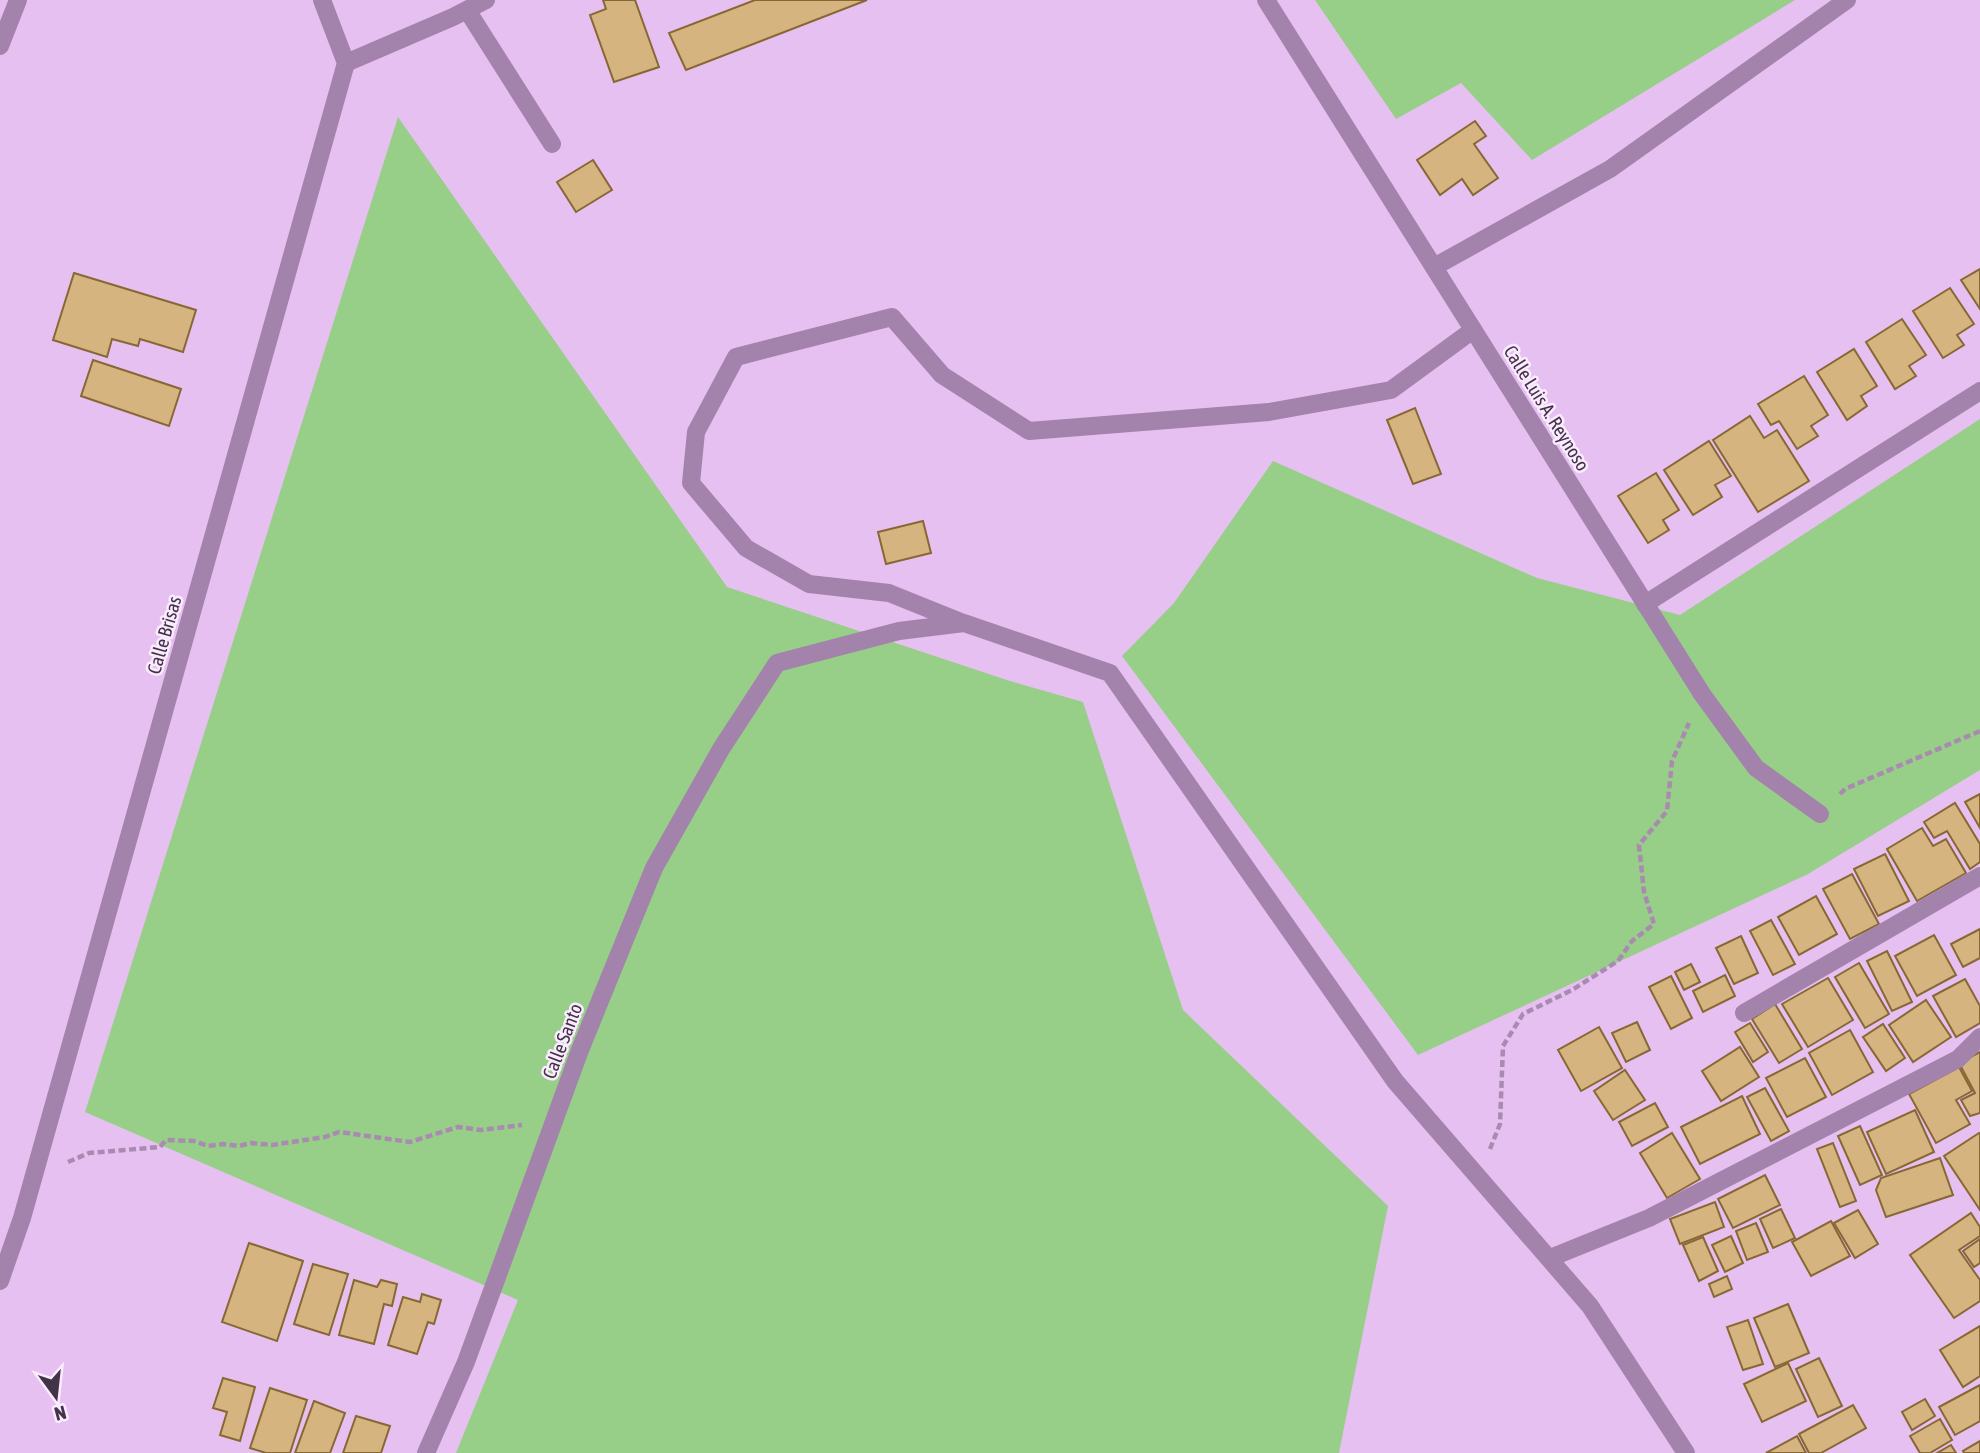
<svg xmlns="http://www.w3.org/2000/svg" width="1980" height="1453" viewBox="0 0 1980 1453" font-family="'Asap Condensed',sans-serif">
  <rect width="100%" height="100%" fill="#e7c0f2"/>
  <g fill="#97ce88">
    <polygon points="1315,0 1795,0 1532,160 1461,83 1396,119"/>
    <polygon points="398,117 727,587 1010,681 1083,702 1183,1010 1388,1206 1339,1453 456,1453 518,1300 85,1112"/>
    <polygon points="1980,419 1980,770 1808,874 1418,1055 1122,656 1174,603 1273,461 1537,578 1680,615"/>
  </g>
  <g fill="#d5b47f" stroke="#876834" stroke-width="2">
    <polygon points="603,0 635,0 659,67 614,82 590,15 606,9"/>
    <polygon points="755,0 867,0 686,70 669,33"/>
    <polygon points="1475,121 1486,136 1474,144 1498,178 1473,195 1462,179 1440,195 1417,160"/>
    <polygon points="593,160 612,190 576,212 557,182"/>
    <polygon points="1980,269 1980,309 1961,280"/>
    <polygon points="74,273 196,310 183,352 140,339 138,346 112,339 107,357 53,340"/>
    <polygon points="1950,288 1974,324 1957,335 1964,345 1943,358 1913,311"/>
    <polygon points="1902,319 1926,355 1909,366 1916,376 1895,389 1866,342"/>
    <polygon points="1854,349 1877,386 1861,396 1867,406 1847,420 1817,372"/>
    <polygon points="93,360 181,389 169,426 81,396"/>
    <polygon points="1804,376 1828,415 1811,426 1818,436 1797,449 1779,421 1771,425 1758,404"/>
    <polygon points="1415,408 1441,474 1413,484 1387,420"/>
    <polygon points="1750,416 1764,438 1777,430 1809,481 1758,512 1713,440"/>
    <polygon points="1709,441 1731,476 1715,485 1722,497 1693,515 1664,470"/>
    <polygon points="1656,473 1679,510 1663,520 1669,530 1648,543 1618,496"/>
    <polygon points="923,521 931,553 886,564 878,532"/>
    <polygon points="1980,794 1980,828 1965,802"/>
    <polygon points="1955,803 1980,844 1980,862 1970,869 1947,831 1934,838 1924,822"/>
    <polygon points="1922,828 1933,846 1946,839 1966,873 1917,901 1887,849"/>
    <polygon points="1885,854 1909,901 1878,916 1854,869"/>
    <polygon points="1852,874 1879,924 1850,939 1823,889"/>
    <polygon points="1816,896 1837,934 1799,955 1778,917"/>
    <polygon points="1771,920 1795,964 1773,975 1750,931"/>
    <polygon points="1980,929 1980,958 1963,967 1951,944"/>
    <polygon points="1934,935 1956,975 1917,996 1895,956"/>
    <polygon points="1741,936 1758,973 1734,984 1716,948"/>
    <polygon points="1887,951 1912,1002 1892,1011 1867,961"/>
    <polygon points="1859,963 1889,1014 1865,1028 1835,977"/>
    <polygon points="1691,964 1700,982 1684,990 1675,972"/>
    <polygon points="1725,975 1735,996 1703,1012 1693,991"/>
    <polygon points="1671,976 1692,1018 1671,1029 1649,987"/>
    <polygon points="1828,978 1853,1020 1808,1047 1782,1004"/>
    <polygon points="1965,979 1980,1006 1980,1023 1956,1037 1933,996"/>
    <polygon points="1926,1000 1951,1037 1913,1062 1889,1025"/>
    <polygon points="1775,1004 1802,1049 1779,1063 1752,1019"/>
    <polygon points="1637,1022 1650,1050 1626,1062 1612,1033"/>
    <polygon points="1750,1023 1768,1052 1753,1062 1735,1032"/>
    <polygon points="1883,1024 1905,1058 1886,1071 1863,1037"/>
    <polygon points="1599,1027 1622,1068 1581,1091 1558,1050"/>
    <polygon points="1850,1030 1873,1072 1832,1095 1809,1053"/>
    <polygon points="1740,1047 1759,1077 1721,1101 1702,1071"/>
    <polygon points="1980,1052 1980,1113 1970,1116 1961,1100 1975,1093 1959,1063"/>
    <polygon points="1805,1058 1826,1097 1787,1117 1766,1078"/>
    <polygon points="1959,1067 1972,1091 1956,1100 1970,1124 1936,1143 1909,1094"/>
    <polygon points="1625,1070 1645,1100 1613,1120 1594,1091"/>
    <polygon points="1765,1088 1789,1131 1771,1141 1747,1097"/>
    <polygon points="1742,1096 1760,1134 1700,1164 1681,1127"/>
    <polygon points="1655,1103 1668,1127 1632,1146 1619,1122"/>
    <polygon points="1915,1110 1934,1152 1886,1174 1867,1132"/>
    <polygon points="1860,1126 1882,1175 1860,1185 1838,1136"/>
    <polygon points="1672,1133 1700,1179 1667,1198 1640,1153"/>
    <polygon points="1979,1133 1980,1134 1980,1210 1944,1156"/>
    <polygon points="1833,1143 1856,1201 1840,1207 1817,1149"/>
    <polygon points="1940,1158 1953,1195 1886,1217 1876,1190 1881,1178"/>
    <polygon points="1765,1175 1780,1205 1733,1228 1718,1199"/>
    <polygon points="1715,1202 1724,1227 1680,1244 1670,1219"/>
    <polygon points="1781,1209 1795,1238 1773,1248 1760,1219"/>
    <polygon points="1858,1210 1878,1244 1855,1258 1834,1223"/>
    <polygon points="1971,1213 1980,1227 1980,1236 1959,1250 1980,1280 1980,1301 1954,1318 1910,1255"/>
    <polygon points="1831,1221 1850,1256 1811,1276 1792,1242"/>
    <polygon points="1756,1223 1768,1252 1747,1260 1736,1231"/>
    <polygon points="1731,1236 1743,1263 1725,1272 1712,1245"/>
    <polygon points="1703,1237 1718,1271 1699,1281 1683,1245"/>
    <polygon points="1980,1239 1980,1263 1974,1267 1963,1251"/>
    <polygon points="249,1243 303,1261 277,1341 222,1322"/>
    <polygon points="313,1264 348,1274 329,1335 294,1324"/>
    <polygon points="1727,1276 1732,1289 1714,1297 1709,1284"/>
    <polygon points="354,1280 377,1287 381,1280 397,1284 392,1306 384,1304 374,1344 339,1335"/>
    <polygon points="422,1294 441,1300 434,1324 428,1322 417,1354 388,1345 403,1297 420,1302"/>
    <polygon points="1788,1304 1809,1353 1775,1367 1754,1318"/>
    <polygon points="1748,1320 1763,1364 1743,1370 1727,1327"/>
    <polygon points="1980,1326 1980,1376 1963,1387 1940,1350"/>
    <polygon points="1819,1358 1842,1406 1818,1417 1796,1369"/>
    <polygon points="1788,1363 1806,1401 1762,1422 1744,1384"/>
    <polygon points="223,1378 255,1387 240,1441 220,1435 227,1412 213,1408"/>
    <polygon points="1980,1385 1980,1421 1955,1435 1939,1407"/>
    <polygon points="270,1388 307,1400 290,1453 266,1453 250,1448"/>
    <polygon points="1925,1399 1935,1416 1912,1430 1902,1412"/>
    <polygon points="314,1401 345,1413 330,1453 295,1453"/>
    <polygon points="1853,1405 1866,1428 1821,1453 1809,1453 1799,1434"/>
    <polygon points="356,1416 390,1426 381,1453 343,1453"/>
    <polygon points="1940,1419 1952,1440 1930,1453 1920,1453 1910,1436"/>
    <polygon points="1797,1436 1806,1453 1766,1453"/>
    <polygon points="1980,1441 1980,1453 1964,1453 1963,1451"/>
    <polygon points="1951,1445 1956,1453 1937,1453"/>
  </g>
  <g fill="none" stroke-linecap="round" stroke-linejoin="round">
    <g stroke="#a98bb1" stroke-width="4.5" stroke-dasharray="7 3.5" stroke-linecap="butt">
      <polyline points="1840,794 1845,789 1980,731"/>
      <polyline points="1490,1149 1500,1124 1503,1046 1523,1014 1572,990 1618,961 1632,941 1654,924 1644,892 1639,845 1667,811 1672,761 1689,723"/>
      <polyline points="68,1162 89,1153 160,1147 166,1140 194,1141 208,1146 223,1144 239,1146 251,1143 272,1145 325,1137 339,1132 410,1142 458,1127 481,1130 522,1125"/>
    </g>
    <g stroke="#a383ac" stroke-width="18">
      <polyline points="1266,0 1702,694 1756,768 1820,814"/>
      <polyline points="467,10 552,144"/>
      <polyline points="0,46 18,0"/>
      <polyline points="346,63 453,17 486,0"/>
      <polyline points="1434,267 1610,169 1847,0"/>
      <polyline points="1645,604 1980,391"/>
      <polyline points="961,622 889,593 809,584 746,548 691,483 696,432 736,357 892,317 942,375 1029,431 1269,412 1391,390 1473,330"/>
      <polyline points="1744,1013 1980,876"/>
      <polyline points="1550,1258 1649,1218 1958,1059 1980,1037"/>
      <polyline points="0,1281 22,1218 346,63 322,0"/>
      <polyline points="426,1453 466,1362 580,1050 654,868 721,749 777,663 899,631 964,623 1110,673 1395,1081 1590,1306 1686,1453"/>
    </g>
  </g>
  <g text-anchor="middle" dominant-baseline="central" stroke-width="5" stroke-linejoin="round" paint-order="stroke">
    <g font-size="19" fill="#433347" stroke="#fbebff">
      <text transform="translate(1547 408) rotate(58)">Calle Luis A. Reynoso</text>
      <text transform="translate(164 635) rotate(-74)">Calle Brisas</text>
      <text transform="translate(562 1041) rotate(-69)">Calle Santo</text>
    </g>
  </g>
  <g transform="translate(56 1397) rotate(165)" stroke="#fbebff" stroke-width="5" paint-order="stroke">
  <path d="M0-5L12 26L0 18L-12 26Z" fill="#433347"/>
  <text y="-10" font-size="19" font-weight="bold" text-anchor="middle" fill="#433347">N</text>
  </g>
</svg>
